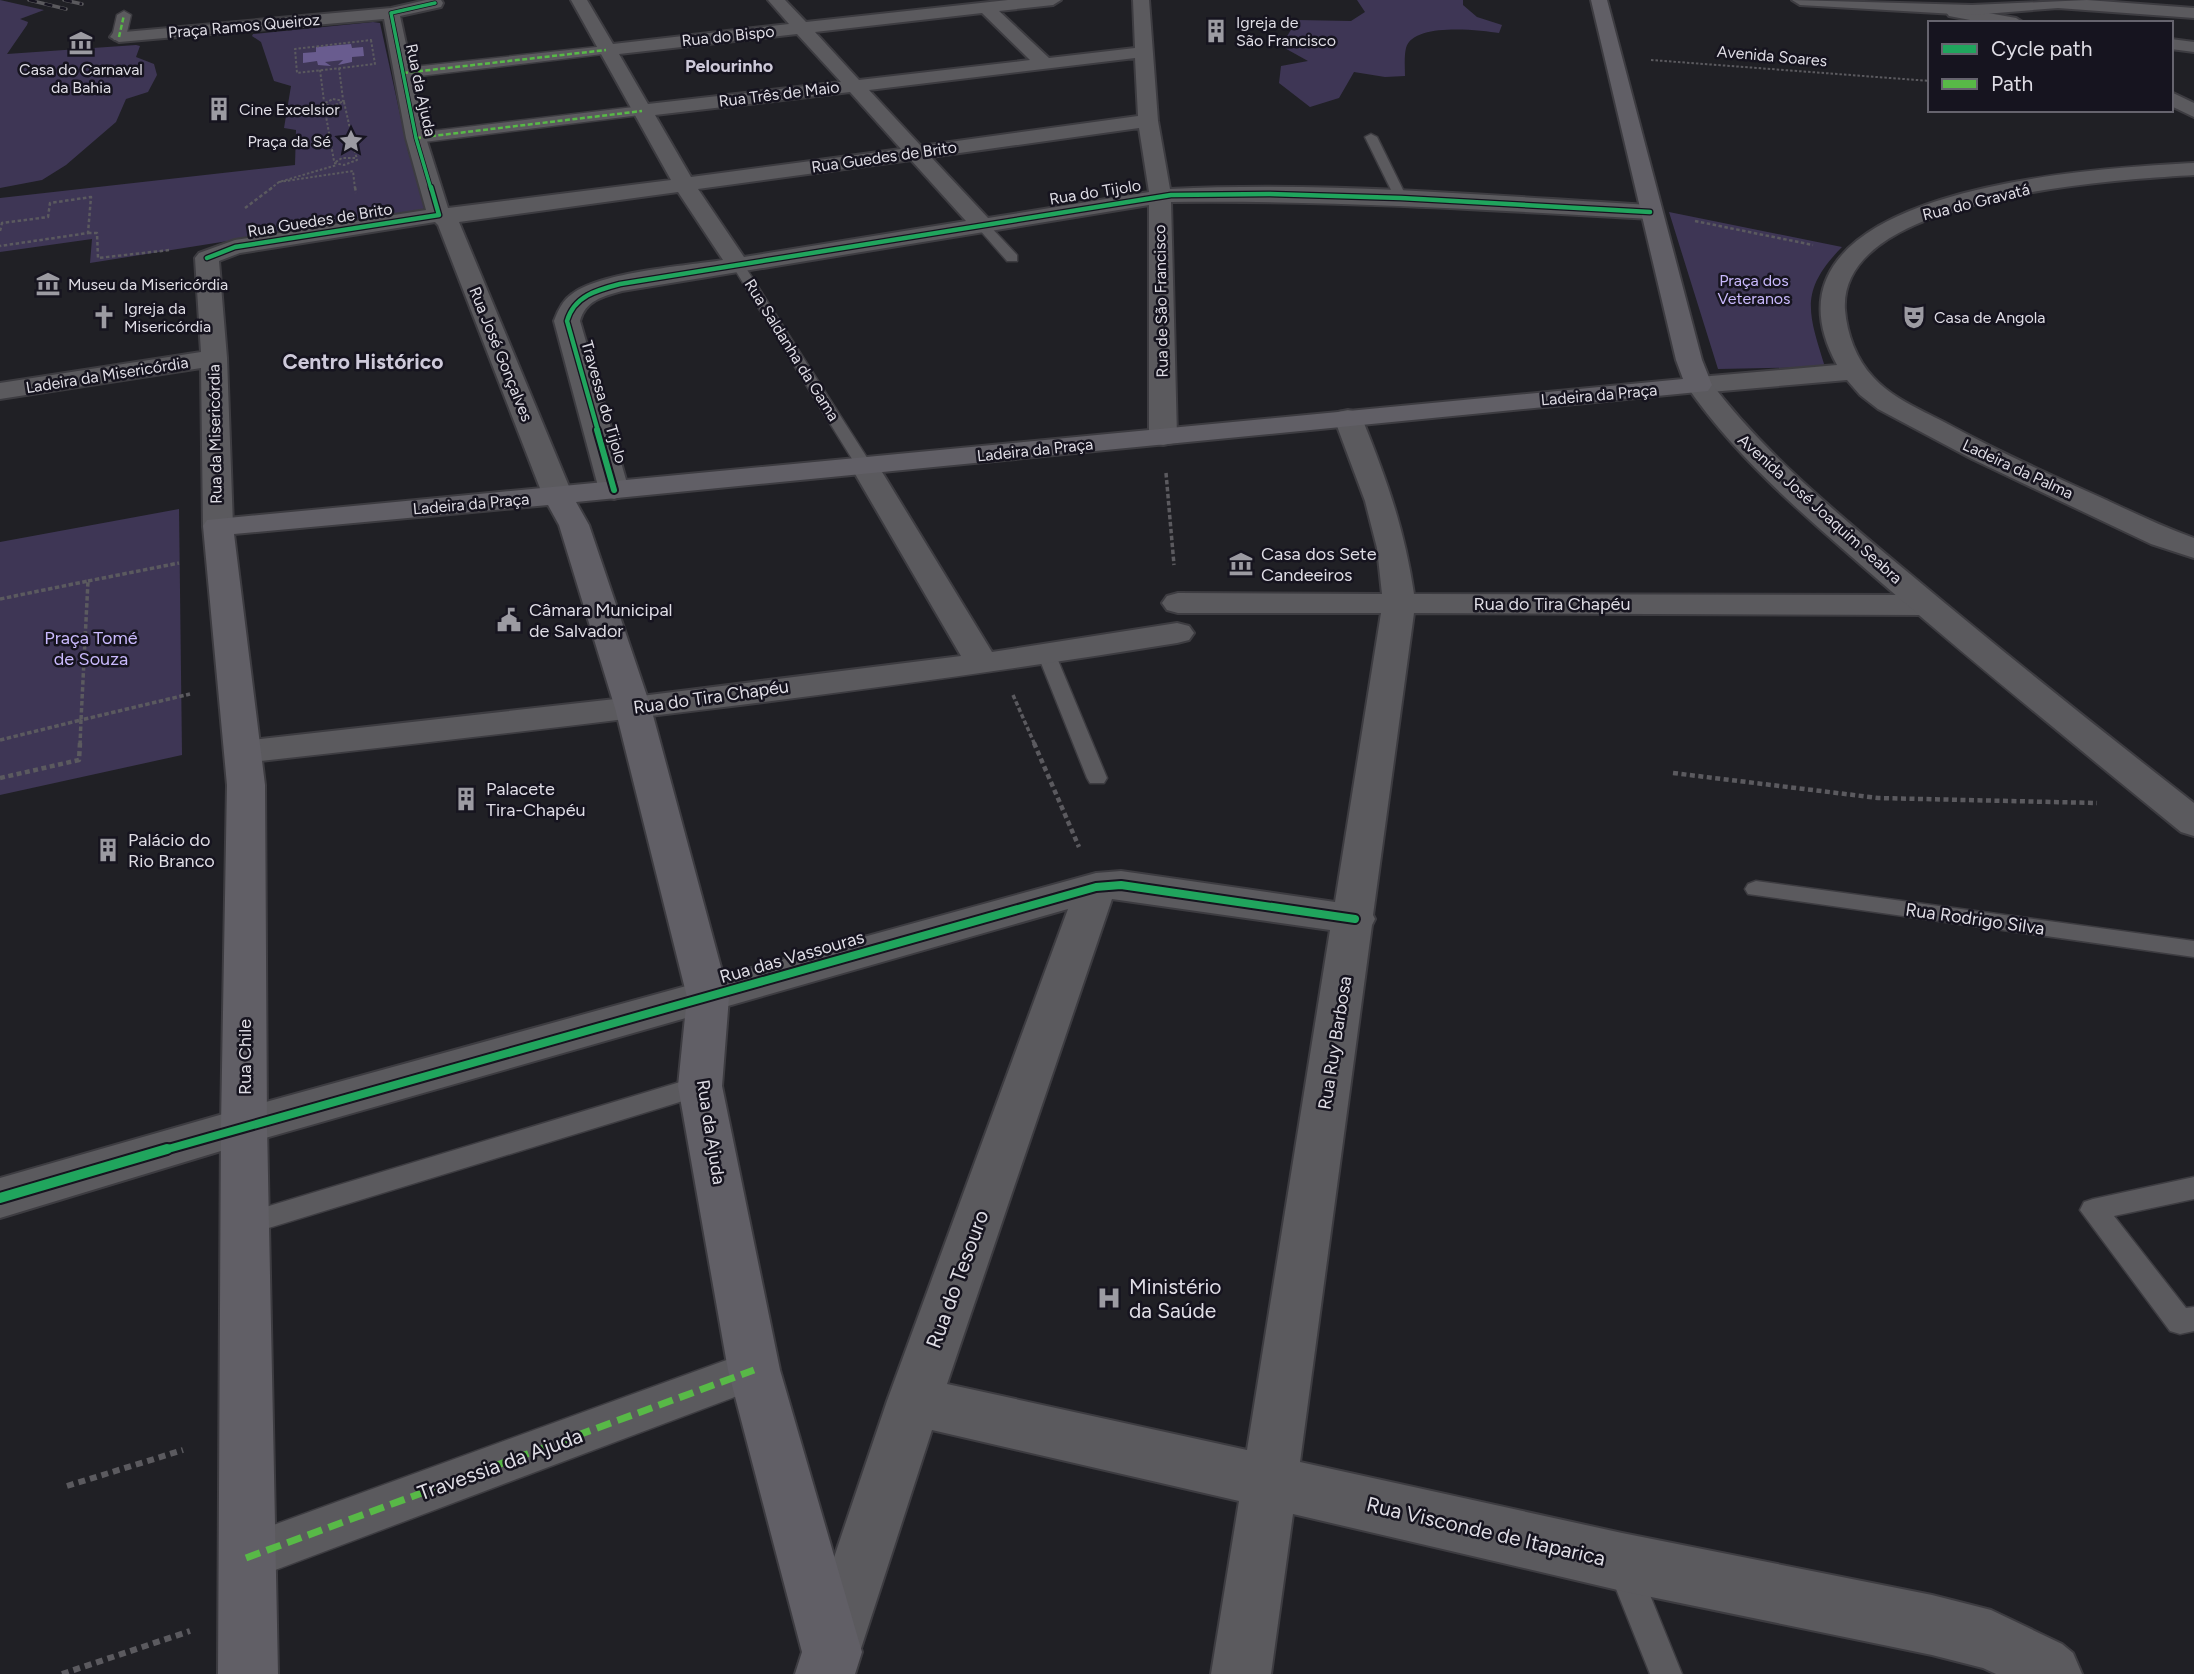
<svg xmlns="http://www.w3.org/2000/svg" width="2194" height="1674" viewBox="0 0 2194 1674" font-family="Figtree,sans-serif">
  <rect width="100%" height="100%" fill="#202025"/>
  <g fill="#3e3655">
    <polygon points="0,0 44,10 20,19 28,22 27,25 7,54 136,45 140,46 136,57 154,64 157,75 148,92 126,99 116,122 66,165 42,180 0,188"/>
    <path d="M1357 0H1463V5L1477 17 1502 25 1499 33C1479 30 1413 22 1406 48 1404 56 1405 67 1405 76L1385 77 1354 72 1339 98 1310 107 1279 83 1281 66 1308 61 1281 46 1297 20 1351 21 1365 12Z"/>
    <polygon points="373,22 380,23 408,151 425,206 423,210 90,263 92,239 0,252 0,198 295,165 296,130 284,128 291,86 274,81 261,42 252,36 253,34"/>
    <path d="M1669 212 1842 247C1799 291 1808 312 1825 367L1718 369Z"/>
    <polygon points="179,509 182,755 0,795 0,542"/>
  </g>
  <polygon fill="#695c8f" points="351,44 352,48 363,47 364,56 352,57 352,62 338,65 343,60 325,62 331,66 318,65 317,61 303,63 303,53 316,52 316,47"/>
  <g fill="none" stroke-linecap="round" stroke-linejoin="round">
    <g stroke="#3d3c41" stroke-width="3">
      <g id="service">
        <polygon points="1371,134 1377,137 1407,198 1405,201 1395,198 1365,137"/>
        <polygon points="982,221 986,222 1017,255 1017,261 1007,261 978,228 976,225"/>
        <polygon points="738,261 744,265 873,467 871,470 859,470 857,467 732,265"/>
        <polygon points="1046,647 1055,653 1107,778 1104,783 1090,783 1087,778 1037,653"/>
        <polygon points="1756,881 2194,941 2194,957 1748,894 1745,889 1748,884"/>
        <polygon points="700,1076 709,1079 712,1086 709,1093 246,1235 237,1232 233,1224 237,1216 246,1213"/>
        <polygon points="2194,1177 2194,1199 2114,1216 2186,1308 2194,1307 2194,1331 2180,1334 2170,1331 2080,1210 2084,1202 2093,1199"/>
        <polygon points="1624,1553 1635,1558 1682,1674 1650,1674 1608,1569 1613,1558"/>
      </g>
    </g>
    <g stroke="#3d3c41" stroke-width="3">
      <g id="pedestrian">
        <polygon points="124,11 131,15 126,37 124,40 114,40 112,37 117,15"/>
        <polygon points="606,46 613,50 611,53 403,78 395,73 403,68"/>
        <polygon points="642,106 648,108 650,111 648,114 416,143 408,138 416,133"/>
        <polygon points="754,1350 769,1356 775,1370 769,1384 246,1581 229,1574 223,1558 229,1542 246,1535"/>
      </g>
    </g>
    <g stroke="#3d3c41" stroke-width="4">
      <g id="minor">
        <path d="M426 0H441L443 3 441 7 400 16 426 138 448 208 671 180 571 0H587L613 44 789 24 768 0H785L806 22 1008 0H1061L1053 5 999 11 1049 58 1135 48 1133 0H1149L1158 121 1170 189C1329 181 1491 196 1650 205L1658 207 1661 212 1658 217 1650 219C1490 210 1331 200 1171 202L1177 437 1173 443 1163 445 1153 443 1149 437V205L622 291C603 296 585 301 580 321L629 490 624 496 614 499 604 496 599 490 554 321C558 310 563 300 572 294 601 272 685 266 723 260L678 192 459 222 573 496 568 502 558 505 548 502 543 496 438 225 435 222 240 253 219 261 227 358 233 526 229 532 218 535 207 532 203 526 201 368 0 399V383L201 352 195 258 199 253 235 240 426 210 406 138 384 19 119 42 110 37 113 33 391 8ZM982 13 1030 60 859 80 815 32ZM797 34 841 82 648 104 619 54ZM1135 58 1138 116 921 146 869 90ZM850 92 901 149 691 177 655 115ZM1139 128 1149 192 988 218 931 157ZM911 160 966 221 744 257 698 189Z"/>
        <polygon points="1955,7 2016,18 2024,23 1986,23 1949,16 1946,12 1949,8"/>
        <polygon points="2171,39 2194,42 2194,52 2171,49"/>
        <polygon points="2171,92 2194,103 2194,117 2171,106"/>
        <path d="M2194 163V175C2116 180 1837 195 1845 310 1847 334 1856 359 1873 377 1892 398 1919 409 1944 422 1995 450 2048 474 2102 498 2132 512 2163 527 2194 538V558L2151 544 1972 459 1878 409 1860 395 1847 380 1699 393 1690 391 1686 385 1690 379 1699 377 1837 365C1741 188 2093 168 2194 163Z"/>
        <path d="M1348 410 1358 412 1362 418C1387 481 1404 527 1414 594L1927 595 1938 598 1943 605 1938 612 1927 615 1414 613 1373 915 1375 919 1372 925 1300 1462 1622 1533 1932 1595 1991 1610 2062 1644 2073 1653 2082 1674H1996L1983 1668 1932 1655 1622 1591 1293 1514 1271 1674H1211L1239 1501 932 1430 853 1673H811L802 1652 887 1401 1068 909 244 1144 0 1218V1178L244 1108 1096 873 1121 871 1335 902 1381 613H1178L1167 610 1162 603 1167 596 1178 593 1382 594 1377 548 1365 501 1334 418 1338 412ZM1112 899 1330 930 1247 1450 947 1384Z"/>
        <path d="M865 458 875 461 879 467 992 652 1177 623 1189 626 1194 633 1189 640 1177 643C867 693 555 728 243 763L230 760 225 752 230 744 243 741 633 697 961 656 851 467 855 461Z"/>
      </g>
    </g>
    <g stroke="#3d3c41" stroke-width="4">
      <g id="tertiary">
        <polygon points="1792,0 1972,5 2087,0 2194,8 2194,18 2058,8 1972,15 1800,5"/>
        <path d="M1699 377 1708 379C1765 455 1838 514 1910 574 2003 652 2098 728 2194 803V836L2181 832C2083 752 1986 673 1891 591 1818 527 1741 465 1686 385L1690 379Z"/>
      </g>
    </g>
    <g stroke="#3d3c41" stroke-width="4">
      <polygon id="secondary" points="1591,0 1607,0 1702,360 1712,385 1708,391 576,502 589,525 651,708 729,997 722,1086 780,1370 862,1652 855,1674 795,1674 802,1652 728,1370 678,1086 687,997 615,708 559,525 548,505 234,534 265,785 267,1126 278,1674 218,1674 221,1126 227,785 203,526 207,520 1683,379 1676,360"/>
    </g>
    <g stroke="#5b5a5f" stroke-width="2" stroke-dasharray="2.5 2" stroke-linecap="butt">
      <polygon points="371,40 375,64 297,73 295,49"/>
      <polyline points="1651,60 1930,81"/>
      <polyline points="339,68 343,99"/>
      <polyline points="320,70 324,101"/>
      <polygon points="333,99 344,101 333,106 323,104"/>
      <polyline points="344,102 357,160 344,165 334,163 342,158 355,158"/>
      <polyline points="324,105 334,161"/>
      <polyline points="279,182 353,171 355,189"/>
      <polyline points="270,189 279,182 337,165"/>
    </g>
    <g stroke="#5b5a5f" stroke-width="2.5" stroke-dasharray="3.5 2.5" stroke-linecap="butt">
      <polyline points="355,187 356,193"/>
      <polyline points="245,208 273,187"/>
      <polyline points="1695,221 1813,245"/>
      <polyline points="0,231 2,223 48,217 50,203 91,197 88,233 0,246"/>
      <polyline points="88,233 97,233 98,258 170,250"/>
    </g>
    <g stroke="#5b5a5f" stroke-width="3.5" stroke-dasharray="4.5 2.5" stroke-linecap="butt">
      <polyline points="1166,473 1174,565"/>
      <polyline points="88,581 179,563"/>
      <polyline points="0,599 88,581 81,720 0,740"/>
      <polyline points="1013,695 1035,745"/>
      <polyline points="80,745 81,720 190,694"/>
    </g>
    <g stroke="#5b5a5f" stroke-width="4.5" stroke-dasharray="5 3.5" stroke-linecap="butt">
      <polyline points="1034,743 1079,847"/>
      <polyline points="1673,773 1878,798 2097,803"/>
      <polyline points="0,778 79,760 80,743"/>
    </g>
    <g stroke="#5b5a5f" stroke-width="6" stroke-dasharray="7 5" stroke-linecap="butt">
      <polyline points="67,1486 183,1450"/>
      <polyline points="62,1674 190,1631"/>
    </g>
    <use href="#service" fill="#5b5a5e" fill-rule="evenodd"/>
    <use href="#pedestrian" fill="#5b5a5e" fill-rule="evenodd"/>
    <use href="#minor" fill="#5b5a5e" fill-rule="evenodd"/>
    <use href="#tertiary" fill="#5b5a5e" fill-rule="evenodd"/>
    <use href="#secondary" fill="#615f66" fill-rule="evenodd"/>
    <g stroke="#5a595d" stroke-width="3.5">
      <g id="rail">
        <polyline points="29,0 66,9"/>
        <polyline points="64,0 82,4"/>
      </g>
    </g>
    <use href="#rail" stroke="#16141f" stroke-width="2.5" stroke-dasharray="8" stroke-linecap="butt"/>
    <g stroke="#58b947" stroke-width="2.5" stroke-dasharray="5 2.5" stroke-linecap="butt">
      <polyline points="119,37 124,15"/>
      <polyline points="403,73 606,50"/>
      <polyline points="416,138 642,111"/>
    </g>
    <polyline stroke="#58b947" stroke-width="7" stroke-dasharray="15 7" stroke-linecap="butt" points="246,1558 754,1370"/>
    <g stroke="#16141f" stroke-width="5">
      <polyline id="cycleway-far4" points="431,189 416,138 391,13 435,3"/>
    </g>
    <g stroke="#16141f" stroke-width="7">
      <g id="cycleway-far3">
        <polyline points="207,258 235,247 439,215 431,187"/>
        <path d="M598 431 567 321C574 296 597 290 620 284L1171 195 1269 194 1401 198 1650 212"/>
      </g>
    </g>
    <g stroke="#16141f" stroke-width="10">
      <polyline id="cycleway-far2" points="597,430 614,490"/>
    </g>
    <g stroke="#16141f" stroke-width="12">
      <polyline id="cycleway-far1" points="161,1151 1096,887 1121,885 1355,919"/>
    </g>
    <g stroke="#16141f" stroke-width="14">
      <polyline id="cycleway" points="0,1198 167,1149"/>
    </g>
    <use href="#cycleway-far4" stroke="#20a55d" stroke-width="3.5"/>
    <use href="#cycleway-far3" stroke="#20a55d" stroke-width="4.5"/>
    <use href="#cycleway-far2" stroke="#20a55d" stroke-width="6"/>
    <use href="#cycleway-far1" stroke="#20a55d" stroke-width="8"/>
    <use href="#cycleway" stroke="#20a55d" stroke-width="10"/>
  </g>
  <defs>
    <g id="building-bare" transform="scale(1.89)"><path d="M-4-6H4V6H1V3H-1V6H-4ZM-2.5-4.3h1.7v1.8h-1.7ZM.8-4.3h1.7v1.8H.8ZM-2.5-1h1.7V.8h-1.7ZM.8-1h1.7V.8H.8Z" fill="#9c9ba2" stroke="#16141f" stroke-width="2.5" paint-order="stroke"/></g>
    <g id="museum-bare" transform="scale(1.89)"><path d="M0-6L6-3V-2H-6V-3ZM-5-1h2V3h-2ZM-1-1h2V3h-2ZM3-1h2V3H3ZM-6 4H6V6H-6Z" fill="#9c9ba2" stroke="#16141f" stroke-width="2.5" paint-order="stroke"/></g>
    <g id="sight-bare" transform="scale(1.89)"><path d="M0-6L1.8-2.2L6-1.7L2.9 1.2L3.7 5.4L0 3.3L-3.7 5.4L-2.9 1.2L-6-1.7L-1.8-2.2Z" fill="#9c9ba2" stroke="#16141f" stroke-width="2.5" paint-order="stroke"/></g>
    <g id="church-bare" transform="scale(1.89)"><path d="M-1.2-6h2.4v3.5h3.3v2.4h-3.3V6h-2.4V-.1h-3.3v-2.4h3.3Z" fill="#9c9ba2" stroke="#16141f" stroke-width="2.5" paint-order="stroke"/></g>
    <g id="theatre-bare" transform="scale(1.89)"><path d="M-5-5.5Q0-4 5-5.5V0Q5 5 0 6Q-5 5-5 0ZM-3.3-2.5H-1v1.5H-3.3ZM1-2.5H3.3v1.5H1ZM-2.8 1Q0 5.5 2.8 1Z" fill="#9c9ba2" stroke="#16141f" stroke-width="2.5" paint-order="stroke"/></g>
    <g id="civic-bare" transform="scale(1.89)"><path d="M-.6-6.5H3V-4.5H.6V-3L4-1V1h2V6H-6V1h2V-1L-.6-3ZM-1.2 2.5V6h2.4V2.5Z" fill="#9c9ba2" stroke="#16141f" stroke-width="2.5" paint-order="stroke"/></g>
    <g id="hospital-bare" transform="scale(1.89)"><path d="M-5-5h3v3.5h4V-5h3V5h-3V1.5h-4V5h-3Z" fill="#9c9ba2" stroke="#16141f" stroke-width="2.5" paint-order="stroke"/></g>
  </defs>
  <g fill-rule="evenodd">
    <use href="#building-bare" x="1216" y="31"/>
    <use href="#museum-bare" x="81" y="43"/>
    <use href="#building-bare" x="219" y="109"/>
    <use href="#sight-bare" x="351" y="141"/>
    <use href="#museum-bare" x="48" y="284"/>
    <use href="#church-bare" x="104" y="317"/>
    <use href="#theatre-bare" x="1914" y="317"/>
    <use href="#museum-bare" x="1241" y="564"/>
    <use href="#civic-bare" x="509" y="620"/>
    <use href="#building-bare" x="466" y="799"/>
    <use href="#building-bare" x="108" y="850"/>
    <use href="#hospital-bare" x="1109" y="1298"/>
  </g>
  <g text-anchor="middle" dominant-baseline="central" stroke-width="5" stroke-linejoin="round" paint-order="stroke">
    <g font-size="16" fill="#dfdde5" stroke="#16141f" text-anchor="start">
      <text x="1236" y="22">Igreja de<tspan x="1236" dy="18">São Francisco</tspan></text>
      <text x="81" y="69" text-anchor="middle">Casa do Carnaval<tspan x="81" dy="18">da Bahia</tspan></text>
      <text x="239" y="109">Cine Excelsior</text>
      <text x="331" y="141" text-anchor="end">Praça da Sé</text>
      <text x="68" y="284">Museu da Misericórdia</text>
      <text x="124" y="308">Igreja da<tspan x="124" dy="18">Misericórdia</tspan></text>
      <text x="1934" y="317">Casa de Angola</text>
    </g>
    <g font-size="16" fill="#dfdde5" stroke="#16141f">
      <text transform="translate(244 26) rotate(-5)">Praça Ramos Queiroz</text>
      <text transform="translate(728 36) rotate(-6)">Rua do Bispo</text>
      <text transform="translate(1772 56) rotate(5)">Avenida Soares</text>
      <text transform="translate(421 90) rotate(78)">Rua da Ajuda</text>
      <text transform="translate(779 94) rotate(-7)">Rua Três de Maio</text>
      <text transform="translate(884 157) rotate(-8)">Rua Guedes de Brito</text>
      <text transform="translate(1095 192) rotate(-9)">Rua do Tijolo</text>
      <text transform="translate(1976 202) rotate(-14)">Rua do Gravatá</text>
      <text transform="translate(320 220) rotate(-9)">Rua Guedes de Brito</text>
      <text transform="translate(1161 301) rotate(-91)">Rua de São Francisco</text>
      <text transform="translate(792 350) rotate(58)">Rua Saldanha da Gama</text>
      <text transform="translate(501 354) rotate(68)">Rua José Gonçalves</text>
      <text transform="translate(107 375) rotate(-9)">Ladeira da Misericórdia</text>
      <text transform="translate(1599 395) rotate(-5)">Ladeira da Praça</text>
      <text transform="translate(604 402) rotate(74)">Travessa do Tijolo</text>
      <text transform="translate(215 434) rotate(-91)">Rua da Misericórdia</text>
      <text transform="translate(1035 450) rotate(-6)">Ladeira da Praça</text>
      <text transform="translate(2018 469) rotate(25)">Ladeira da Palma</text>
      <text transform="translate(471 504) rotate(-5)">Ladeira da Praça</text>
      <text transform="translate(1820 509) rotate(42)">Avenida José Joaquim Seabra</text>
    </g>
    <g font-size="16" fill="#c9b9fc" stroke="#16141f">
      <text x="1754" y="280">Praça dos<tspan x="1754" dy="18">Veteranos</tspan></text>
    </g>
    <g font-size="18" font-weight="bold" fill="#cecada" stroke="#16141f">
      <text x="729" y="66">Pelourinho</text>
    </g>
    <g font-size="18" fill="#dfdde5" stroke="#16141f" text-anchor="start">
      <text x="1261" y="554">Casa dos Sete<tspan x="1261" dy="21">Candeeiros</tspan></text>
      <text x="529" y="610">Câmara Municipal<tspan x="529" dy="21">de Salvador</tspan></text>
      <text x="486" y="789">Palacete<tspan x="486" dy="21">Tira-Chapéu</tspan></text>
      <text x="128" y="840">Palácio do<tspan x="128" dy="21">Rio Branco</tspan></text>
    </g>
    <g font-size="18" fill="#dfdde5" stroke="#16141f">
      <text x="1552" y="604">Rua do Tira Chapéu</text>
      <text transform="translate(711 697) rotate(-8)">Rua do Tira Chapéu</text>
      <text transform="translate(1975 919) rotate(8)">Rua Rodrigo Silva</text>
      <text transform="translate(792 957) rotate(-16)">Rua das Vassouras</text>
      <text transform="translate(1335 1043) rotate(-81)">Rua Ruy Barbosa</text>
      <text transform="translate(245 1057) rotate(-90)">Rua Chile</text>
      <text transform="translate(711 1132) rotate(81)">Rua da Ajuda</text>
    </g>
    <g font-size="18" fill="#c9b9fc" stroke="#16141f">
      <text x="91" y="638">Praça Tomé<tspan x="91" dy="21">de Souza</tspan></text>
    </g>
    <g font-size="21" font-weight="bold" fill="#cecada" stroke="#16141f">
      <text x="363" y="361">Centro Histórico</text>
    </g>
    <g font-size="21" fill="#dfdde5" stroke="#16141f">
      <text transform="translate(957 1279) rotate(-70)">Rua do Tesouro</text>
      <text transform="translate(500 1464) rotate(-20)">Travessia da Ajuda</text>
      <text transform="translate(1486 1531) rotate(13)">Rua Visconde de Itaparica</text>
    </g>
    <g font-size="21" fill="#dfdde5" stroke="#16141f" text-anchor="start">
      <text x="1129" y="1286">Ministério<tspan x="1129" dy="24">da Saúde</tspan></text>
    </g>
  </g>
  <rect x="1928" y="21" width="245" height="91" fill="#16141f" stroke="#66646e" stroke-width="2"/>
  <rect x="1942" y="44" width="35" height="10" fill="#20a55d" stroke="#66646e" stroke-width="2"/>
  <text x="1991" y="56" font-size="21" fill="#dfdde5">Cycle path</text>
  <rect x="1942" y="79" width="35" height="10" fill="#58b947" stroke="#66646e" stroke-width="2"/>
  <text x="1991" y="91" font-size="21" fill="#dfdde5">Path</text>
</svg>
